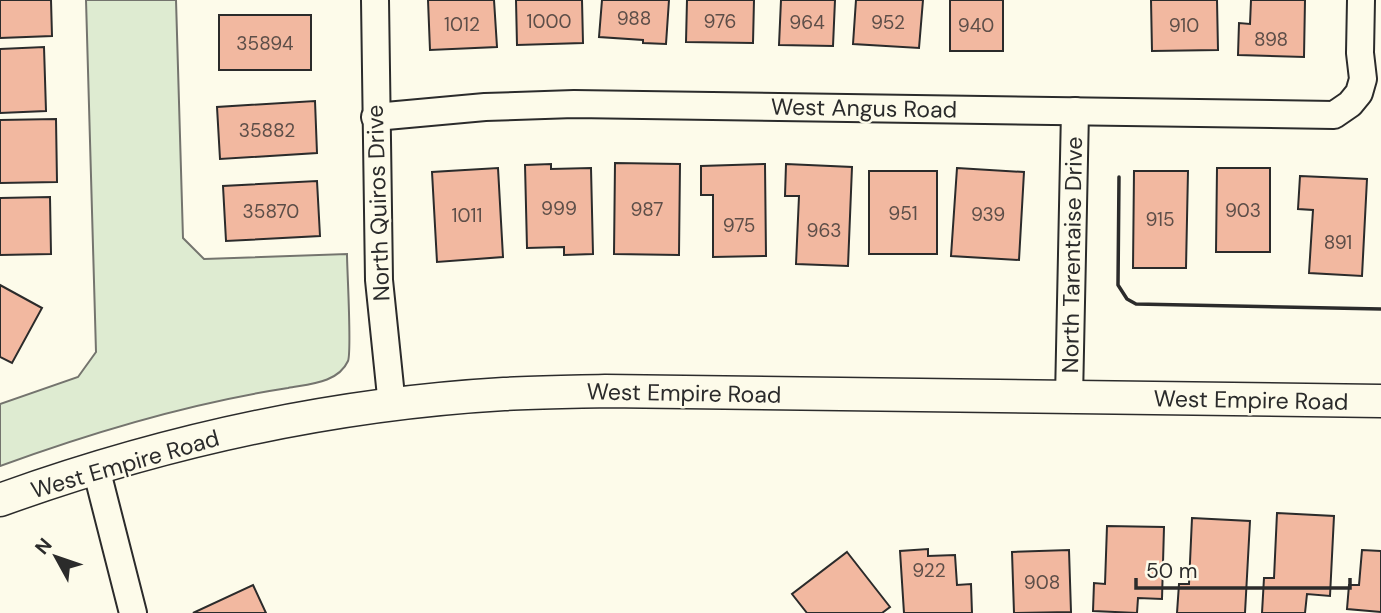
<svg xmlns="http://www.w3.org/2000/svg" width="1381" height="613" viewBox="0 0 1381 613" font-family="'DM Sans',sans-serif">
  <rect width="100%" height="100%" fill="#fdfbea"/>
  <path fill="#deebd1" stroke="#74746e" stroke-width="2" d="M86 0H176L183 238 204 259 347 254C347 271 352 351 348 361 338 383 309 384 288 388 190 403 93 432 0 466V404L78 377 96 352Z"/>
  <g fill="#f2b8a0" stroke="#2b2b2b" stroke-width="2">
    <polygon points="0,0 51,0 52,36 0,38"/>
    <polygon points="428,0 494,0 497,47 430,50"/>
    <polygon points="516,0 582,0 583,43 517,45"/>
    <polygon points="602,0 669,0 666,44 643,43 643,40 599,37"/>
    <polygon points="687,0 754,0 753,43 686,42"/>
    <polygon points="781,0 835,0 833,46 779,45"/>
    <polygon points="856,0 923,0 919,48 853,44"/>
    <rect x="950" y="0" width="53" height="51"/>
    <polygon points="1151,0 1217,0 1218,50 1152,51"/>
    <polygon points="1251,0 1305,0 1304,57 1238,55 1239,23 1250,24"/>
    <rect x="219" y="15" width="92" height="55"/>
    <polygon points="44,47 46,111 0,113 0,49"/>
    <polygon points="315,101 317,153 220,159 217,107"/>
    <polygon points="56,119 57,182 0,183 0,120"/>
    <polygon points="615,163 680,164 679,255 614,254"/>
    <polygon points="551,164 551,169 591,168 593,254 564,255 564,247 527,248 525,165"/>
    <polygon points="765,164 766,256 713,257 713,195 701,195 701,166"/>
    <polygon points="786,164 852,167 848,266 796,264 799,196 785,196"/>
    <polygon points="498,168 503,257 437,262 432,172"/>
    <polygon points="957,168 1024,172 1019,260 951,256"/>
    <polygon points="1217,168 1270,168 1270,252 1216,252"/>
    <rect x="869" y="171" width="68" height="83"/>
    <polygon points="1134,171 1188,171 1186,268 1133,268"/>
    <polygon points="1300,176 1367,179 1362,276 1309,273 1313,210 1298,209"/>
    <polygon points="317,181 320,236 226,241 223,186"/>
    <polygon points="50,197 51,254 0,255 0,198"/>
    <polygon points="0,285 42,308 12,363 0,357"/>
    <polygon points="1277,513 1334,516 1330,596 1307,594 1305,613 1262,613 1264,578 1274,578"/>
    <polygon points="1192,518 1250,521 1245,613 1177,613 1179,584 1189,584"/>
    <polygon points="1107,526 1164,527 1162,599 1138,598 1137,613 1093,611 1094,583 1105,584"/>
    <polygon points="928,549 928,556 955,555 957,585 971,584 972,613 904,613 900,551"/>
    <polygon points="1069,550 1071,612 1014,613 1012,552"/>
    <polygon points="1362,550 1381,551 1381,612 1347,609 1349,585 1359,585"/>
    <polygon points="847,552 890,607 882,613 807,613 792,594"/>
    <polygon points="253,585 266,613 193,613"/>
  </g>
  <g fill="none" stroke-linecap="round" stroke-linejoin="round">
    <g stroke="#2b2b2b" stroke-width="30">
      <g id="minor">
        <polyline points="375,0 379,280 392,406"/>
        <polyline points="375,117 485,107 574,104 1334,115 1350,104 1359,93 1363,79 1360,53 1361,0"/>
        <polyline points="1069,398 1075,111"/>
        <polyline points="96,468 133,613"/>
      </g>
    </g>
    <g stroke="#2b2b2b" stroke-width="35">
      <path id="tertiary" d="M0 500C161 442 333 404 504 394 538 392 571 392 605 391L1381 401"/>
    </g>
    <use href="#minor" stroke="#fdfbea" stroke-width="26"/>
    <use href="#tertiary" stroke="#fdfbea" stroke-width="32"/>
    <polyline stroke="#2b2b2b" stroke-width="3.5" points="1119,177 1118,285 1127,299 1136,304 1381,309"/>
  </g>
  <g text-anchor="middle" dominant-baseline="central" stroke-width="5" stroke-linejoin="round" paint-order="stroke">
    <g font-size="19" fill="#5d4e48">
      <text x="634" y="18">988</text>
      <text x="549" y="21">1000</text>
      <text x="720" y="21">976</text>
      <text x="807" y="22">964</text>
      <text x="888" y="22">952</text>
      <text x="462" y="24">1012</text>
      <text x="976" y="25">940</text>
      <text x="1184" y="25">910</text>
      <text x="1271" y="39">898</text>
      <text x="265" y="43">35894</text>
      <text x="267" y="130">35882</text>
      <text x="559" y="208">999</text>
      <text x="647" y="209">987</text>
      <text x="1243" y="210">903</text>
      <text x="271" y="211">35870</text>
      <text x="903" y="213">951</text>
      <text x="988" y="214">939</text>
      <text x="467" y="215">1011</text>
      <text x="1160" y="219">915</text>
      <text x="739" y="225">975</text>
      <text x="824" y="230">963</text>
      <text x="1338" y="242">891</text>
      <text x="929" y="570">922</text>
      <text x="1042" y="582">908</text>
    </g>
    <g font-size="23" fill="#2b2b2b" stroke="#fdfbea">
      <text transform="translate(864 108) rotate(1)">West Angus Road</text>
      <text transform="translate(378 203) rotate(-92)">North Quiros Drive</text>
      <text transform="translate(1072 255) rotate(-89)">North Tarentaise Drive</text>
      <text transform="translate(684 393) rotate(1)">West Empire Road</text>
      <text transform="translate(1251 400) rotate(1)">West Empire Road</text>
      <text transform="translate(125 464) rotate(-16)">West Empire Road</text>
    </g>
  </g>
  <g transform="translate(56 557) rotate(310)" stroke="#fdfbea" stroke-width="5" paint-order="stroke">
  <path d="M0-5L12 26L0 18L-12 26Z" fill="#2b2b2b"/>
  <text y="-10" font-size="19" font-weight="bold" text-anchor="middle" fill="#2b2b2b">N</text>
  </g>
  <path d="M1136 578v10h214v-10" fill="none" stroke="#2b2b2b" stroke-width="3.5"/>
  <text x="1146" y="578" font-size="21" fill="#2b2b2b" stroke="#fdfbea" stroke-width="5" paint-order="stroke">50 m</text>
</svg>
